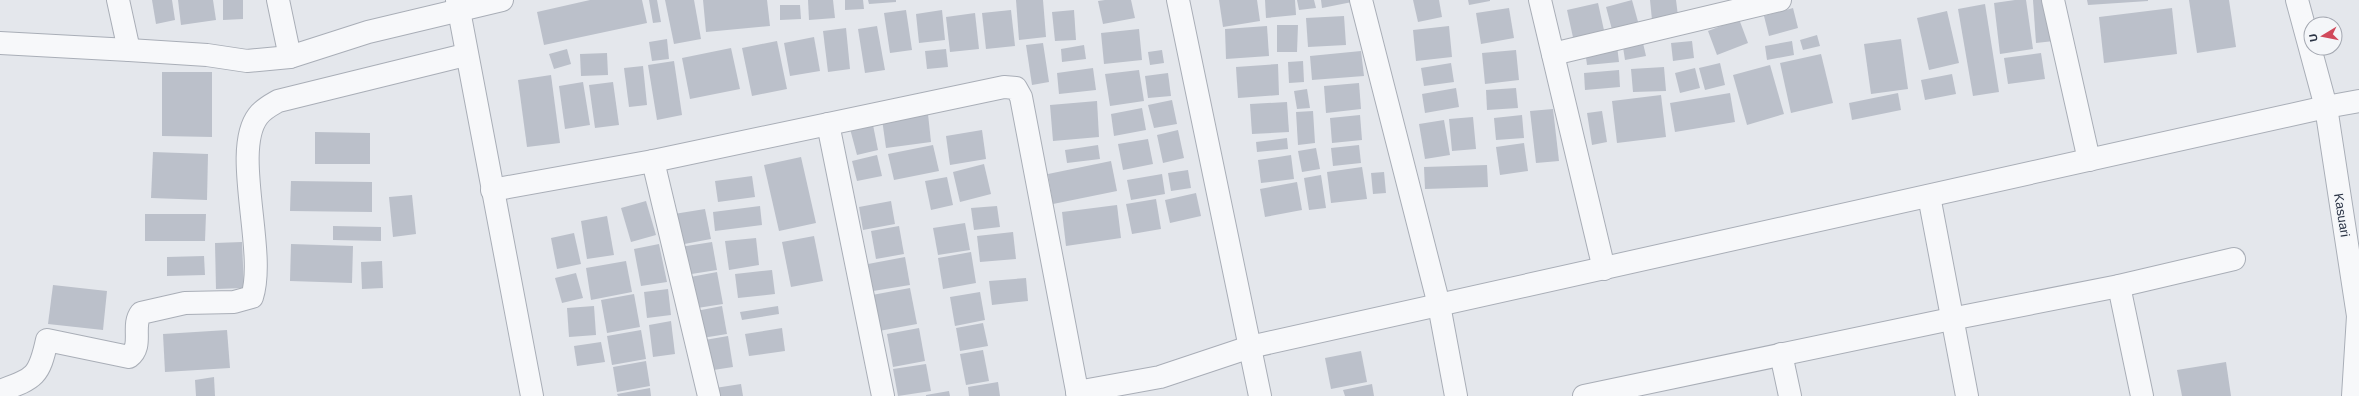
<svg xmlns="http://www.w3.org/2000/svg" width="2359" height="396" viewBox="0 0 2359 396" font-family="Helvetica,sans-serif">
  <rect width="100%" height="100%" fill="#e4e7ec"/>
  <g fill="#bbc0ca">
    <polygon points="152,0 172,0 175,20 156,24"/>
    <polygon points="178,0 213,0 216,20 181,25"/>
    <polygon points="223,0 243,0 243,19 223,20"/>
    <polygon points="590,0 642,0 647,23 544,45 537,12"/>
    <polygon points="649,0 657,0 661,22 653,23"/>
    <polygon points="665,0 694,0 701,39 674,44"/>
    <polygon points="703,0 767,0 770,26 706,32"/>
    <polygon points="808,0 833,0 835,18 809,20"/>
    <polygon points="845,0 863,0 864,9 845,10"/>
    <polygon points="868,0 896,0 896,2 869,4"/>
    <polygon points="1016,0 1043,0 1046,37 1019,40"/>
    <polygon points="1105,0 1131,0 1135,18 1103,24 1098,1"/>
    <polygon points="1219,0 1257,0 1260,21 1223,27"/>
    <polygon points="1265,0 1295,0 1296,15 1266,18"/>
    <polygon points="1297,0 1314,0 1316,8 1299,10"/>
    <polygon points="1321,0 1352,0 1352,2 1322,8"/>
    <polygon points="1413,0 1439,0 1442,17 1418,22"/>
    <polygon points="1468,0 1490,0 1490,1 1469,5"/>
    <polygon points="1632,0 1640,29 1614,37 1606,7"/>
    <polygon points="1650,0 1676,0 1678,16 1652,20"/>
    <polygon points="2015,0 2026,0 2033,49 2000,54 1994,3"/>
    <polygon points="2033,0 2050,0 2054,41 2036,43"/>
    <polygon points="2087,0 2148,0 2148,1 2088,5"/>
    <polygon points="2189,0 2229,0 2236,47 2197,53"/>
    <polygon points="1598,3 1605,35 1574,42 1567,10"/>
    <polygon points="1985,4 1999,92 1973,96 1958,9"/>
    <polygon points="780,5 800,5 801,19 780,20"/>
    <polygon points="1509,8 1514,38 1481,44 1476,13"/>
    <polygon points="1793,8 1798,28 1769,36 1764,16"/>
    <polygon points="2172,8 2177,54 2104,63 2099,17"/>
    <polygon points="906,10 912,50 890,53 884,13"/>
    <polygon points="942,10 945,40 919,43 916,14"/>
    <polygon points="1011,10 1015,46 986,49 982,13"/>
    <polygon points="1074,10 1076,40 1055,41 1052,12"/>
    <polygon points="1947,11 1959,63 1929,70 1917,18"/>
    <polygon points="975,13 979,49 950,52 946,17"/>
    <polygon points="1344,16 1346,45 1308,47 1306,18"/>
    <polygon points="1739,19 1748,43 1717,55 1708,31"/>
    <polygon points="1277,25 1298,25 1297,52 1277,52"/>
    <polygon points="877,26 885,70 865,73 858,29"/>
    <polygon points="1267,26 1269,56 1226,59 1225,29"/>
    <polygon points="1449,26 1452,57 1416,61 1413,30"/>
    <polygon points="846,28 850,69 828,72 823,31"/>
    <polygon points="1139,29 1142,60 1104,64 1101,33"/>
    <polygon points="1817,35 1820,46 1803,50 1800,40"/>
    <polygon points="814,37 820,71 790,76 784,43"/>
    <polygon points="667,39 669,59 652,61 649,42"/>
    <polygon points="1901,39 1908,89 1871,94 1864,44"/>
    <polygon points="777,41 787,89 752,96 742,48"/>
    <polygon points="1692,41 1694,58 1673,61 1671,43"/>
    <polygon points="1792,41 1794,55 1767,60 1765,46"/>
    <polygon points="1043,43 1049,82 1032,85 1026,45"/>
    <polygon points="1643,43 1646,56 1625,60 1623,47"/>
    <polygon points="1084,45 1086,59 1062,62 1061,49"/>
    <polygon points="1617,46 1619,62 1587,65 1585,50"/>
    <polygon points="731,48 740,89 690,99 682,58"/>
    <polygon points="567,49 571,64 554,69 549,54"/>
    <polygon points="946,49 948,67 927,69 925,51"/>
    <polygon points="1162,50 1164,63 1150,65 1148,52"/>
    <polygon points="1516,50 1519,80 1485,84 1482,53"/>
    <polygon points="1361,51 1364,76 1312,80 1310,56"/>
    <polygon points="607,53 608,75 581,76 580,54"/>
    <polygon points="2041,53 2045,79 2008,84 2004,58"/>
    <polygon points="1821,54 1833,103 1791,113 1780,63"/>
    <polygon points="674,61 682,115 657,120 648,65"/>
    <polygon points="1303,61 1304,82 1289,83 1288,62"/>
    <polygon points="1451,63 1454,82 1424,86 1421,68"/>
    <polygon points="1720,63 1725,85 1705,90 1699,68"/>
    <polygon points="1278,64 1279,95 1238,98 1236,67"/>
    <polygon points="1770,65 1784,114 1747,125 1733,75"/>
    <polygon points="643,66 647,105 629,107 624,68"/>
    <polygon points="1664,67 1666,91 1633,92 1631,69"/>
    <polygon points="1093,68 1096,90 1059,94 1057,73"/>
    <polygon points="1695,68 1700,88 1680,93 1675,73"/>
    <polygon points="1139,70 1144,101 1110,106 1105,74"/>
    <polygon points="1619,70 1620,87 1585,90 1584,73"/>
    <polygon points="162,72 212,72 212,137 162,136"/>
    <polygon points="1168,73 1171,96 1148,98 1145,76"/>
    <polygon points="1952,74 1956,94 1925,100 1921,80"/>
    <polygon points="551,75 560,143 527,147 518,80"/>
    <polygon points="583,82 590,125 565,129 559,86"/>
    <polygon points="613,82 619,125 595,128 589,85"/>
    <polygon points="1359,83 1361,109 1326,113 1324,86"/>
    <polygon points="1456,88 1459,107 1425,113 1422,94"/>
    <polygon points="1516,88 1518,108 1487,110 1486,90"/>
    <polygon points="1307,89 1310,108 1297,109 1294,91"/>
    <polygon points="1730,93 1735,122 1675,132 1670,103"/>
    <polygon points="1898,93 1901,110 1852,120 1849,103"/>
    <polygon points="1661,95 1666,137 1617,143 1612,101"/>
    <polygon points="1172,100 1177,124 1154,128 1148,105"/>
    <polygon points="1097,101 1099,137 1053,141 1050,105"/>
    <polygon points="1287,102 1289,132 1252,134 1250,104"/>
    <polygon points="1142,108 1146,130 1114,136 1111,114"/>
    <polygon points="1553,109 1559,161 1536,163 1530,111"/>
    <polygon points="1313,111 1315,143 1298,145 1296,112"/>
    <polygon points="1602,111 1607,142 1592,145 1587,113"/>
    <polygon points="928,114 931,142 886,148 882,119"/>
    <polygon points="1360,115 1362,140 1332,143 1330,118"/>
    <polygon points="1522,115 1524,138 1496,140 1494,118"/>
    <polygon points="1473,117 1476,149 1452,151 1449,119"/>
    <polygon points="872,120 878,150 857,155 849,125"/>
    <polygon points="1444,120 1450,155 1425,159 1419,124"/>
    <polygon points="982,130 986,159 950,165 946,136"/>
    <polygon points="1178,130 1184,158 1163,163 1157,135"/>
    <polygon points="315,132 370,133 370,164 315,164"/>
    <polygon points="1287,138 1288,149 1257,152 1256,142"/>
    <polygon points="1148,139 1153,164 1123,170 1118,144"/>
    <polygon points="1524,143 1528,171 1500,175 1496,147"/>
    <polygon points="933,145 939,171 894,180 888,154"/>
    <polygon points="1098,145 1100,159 1067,163 1065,150"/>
    <polygon points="1359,145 1361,163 1333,166 1331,148"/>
    <polygon points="1316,148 1320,169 1302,172 1298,151"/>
    <polygon points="153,152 208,154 207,200 151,198"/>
    <polygon points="877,155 882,176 857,181 852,161"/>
    <polygon points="1291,155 1294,179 1261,183 1258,160"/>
    <polygon points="801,157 816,223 779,231 764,165"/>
    <polygon points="1111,161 1117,191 1053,204 1048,174"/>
    <polygon points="984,164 991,194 960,202 953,172"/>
    <polygon points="1487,165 1488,187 1425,189 1424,167"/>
    <polygon points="1362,167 1367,199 1331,203 1327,172"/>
    <polygon points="1188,170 1191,188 1171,191 1168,173"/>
    <polygon points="1384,172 1386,193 1373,194 1371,173"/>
    <polygon points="1162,174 1165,194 1131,200 1127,180"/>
    <polygon points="1321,175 1326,208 1309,210 1304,178"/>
    <polygon points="752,176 755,197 718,202 715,181"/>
    <polygon points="947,177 953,205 931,210 925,181"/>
    <polygon points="291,181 372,182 372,212 290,211"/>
    <polygon points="1297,182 1302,210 1265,217 1260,189"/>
    <polygon points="1196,193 1201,216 1170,223 1165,200"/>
    <polygon points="412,195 416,234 393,237 389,197"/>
    <polygon points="1156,199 1161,229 1132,234 1126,204"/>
    <polygon points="646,201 656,235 631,242 621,208"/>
    <polygon points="891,201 895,224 863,230 859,207"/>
    <polygon points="1117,205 1121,238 1066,246 1062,212"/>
    <polygon points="760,206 762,225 715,231 713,212"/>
    <polygon points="997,206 1000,227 974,230 971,208"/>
    <polygon points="705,209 711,239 679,245 674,214"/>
    <polygon points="145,214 206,214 205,241 145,241"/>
    <polygon points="607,216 614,255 587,259 581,221"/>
    <polygon points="965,223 970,250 938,255 933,228"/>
    <polygon points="333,226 381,227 381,241 333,240"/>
    <polygon points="899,226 904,254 876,259 871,231"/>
    <polygon points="1013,232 1016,259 980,262 977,236"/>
    <polygon points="574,233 581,264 557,269 551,238"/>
    <polygon points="814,236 823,281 791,287 782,242"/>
    <polygon points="756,238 759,265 729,270 725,241"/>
    <polygon points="242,242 244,288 216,289 215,243"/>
    <polygon points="712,242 717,270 685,275 680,247"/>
    <polygon points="291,244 353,246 352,283 290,281"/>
    <polygon points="659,244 667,282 641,286 634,249"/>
    <polygon points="971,252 976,283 943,289 938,258"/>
    <polygon points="204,256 205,275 167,276 167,257"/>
    <polygon points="905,257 910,285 873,291 868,264"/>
    <polygon points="382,261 383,288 362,289 361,262"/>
    <polygon points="626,261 632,292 591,300 586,268"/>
    <polygon points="772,270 775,294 738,298 735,274"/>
    <polygon points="717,272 723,304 691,309 685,278"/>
    <polygon points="576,273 583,298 562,303 555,278"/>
    <polygon points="1026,278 1028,301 992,305 989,281"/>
    <polygon points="53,285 107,291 103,330 48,324"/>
    <polygon points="910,288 917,324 879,331 872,295"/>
    <polygon points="668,289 671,315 647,318 644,292"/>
    <polygon points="980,292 985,320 955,326 950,297"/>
    <polygon points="634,294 640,327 607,333 601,300"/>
    <polygon points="594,306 596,335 569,337 567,308"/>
    <polygon points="722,306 727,334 696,339 691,312"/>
    <polygon points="778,306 779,314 742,320 740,312"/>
    <polygon points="671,321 675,354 653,357 649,325"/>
    <polygon points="983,323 988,346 960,351 956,328"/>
    <polygon points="782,328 785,351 749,356 745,334"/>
    <polygon points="919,328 925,361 893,367 887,334"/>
    <polygon points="227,330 230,368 165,372 163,334"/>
    <polygon points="641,330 646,359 612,365 607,336"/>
    <polygon points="728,336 733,367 707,371 699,341"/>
    <polygon points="601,342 605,362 577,366 574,346"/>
    <polygon points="983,350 989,381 966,385 960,354"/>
    <polygon points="1361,351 1367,382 1331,389 1325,358"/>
    <polygon points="646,361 650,386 617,392 613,367"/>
    <polygon points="2226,362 2231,396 2182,396 2177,370"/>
    <polygon points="926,364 931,391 898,396 893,369"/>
    <polygon points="214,377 215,396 196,396 195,380"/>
    <polygon points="998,382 1000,396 969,396 968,387"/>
    <polygon points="741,384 743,396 716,396 715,388"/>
    <polygon points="1372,384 1374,396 1345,396 1343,390"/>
    <polygon points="650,388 651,396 618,396 617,394"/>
    <polygon points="949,391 950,396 926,396 926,395"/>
  </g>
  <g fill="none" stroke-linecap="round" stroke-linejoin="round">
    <g stroke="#a9aeb7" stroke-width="24">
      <g id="street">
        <polyline points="118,0 129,50"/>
        <polyline points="278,0 290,57"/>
        <polyline points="457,0 532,396"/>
        <polyline points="1178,0 1260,396"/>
        <polyline points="1361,0 1439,305 1456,396"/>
        <polyline points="1540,0 1604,269"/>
        <polyline points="2053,0 2089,160"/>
        <polyline points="2297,0 2326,107 2358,316 2353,396"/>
        <polyline points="0,43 129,50 207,55 247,61 290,57 368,32 502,0"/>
        <polyline points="1553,54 1780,0"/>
        <polyline points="828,124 883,396"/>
        <polyline points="653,161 709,396"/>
        <polyline points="492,190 653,161 1004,87 1016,88 1021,97 1078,396"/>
        <polyline points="1929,196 1967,396"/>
        <polyline points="2119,286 2142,396"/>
        <polyline points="1781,354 1790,396"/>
        <path d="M0 391C35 378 39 377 47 340L129 357C144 346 131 326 141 313L185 303 234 302 252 297C267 251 231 151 258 116 263 109 271 105 278 101L465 55"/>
        <polyline points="1077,392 1160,377 1250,347 2326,107 2359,101"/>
        <polyline points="1584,396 1951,319 2119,286 2234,259"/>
      </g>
    </g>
    <use href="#street" stroke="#f7f8fa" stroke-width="22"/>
  </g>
  <g text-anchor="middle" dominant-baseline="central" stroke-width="3" stroke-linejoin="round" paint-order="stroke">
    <g font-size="13" fill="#2b3445" stroke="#f4f6f9">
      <text transform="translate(2342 215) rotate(81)">Kasuari</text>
    </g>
  </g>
  <g transform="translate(2323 36) rotate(260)"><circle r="19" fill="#f4f6f9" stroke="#a4a8b1"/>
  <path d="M0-3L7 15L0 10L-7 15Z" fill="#d1495b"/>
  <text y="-6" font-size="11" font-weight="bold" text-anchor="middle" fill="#2b3445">U</text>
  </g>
</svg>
